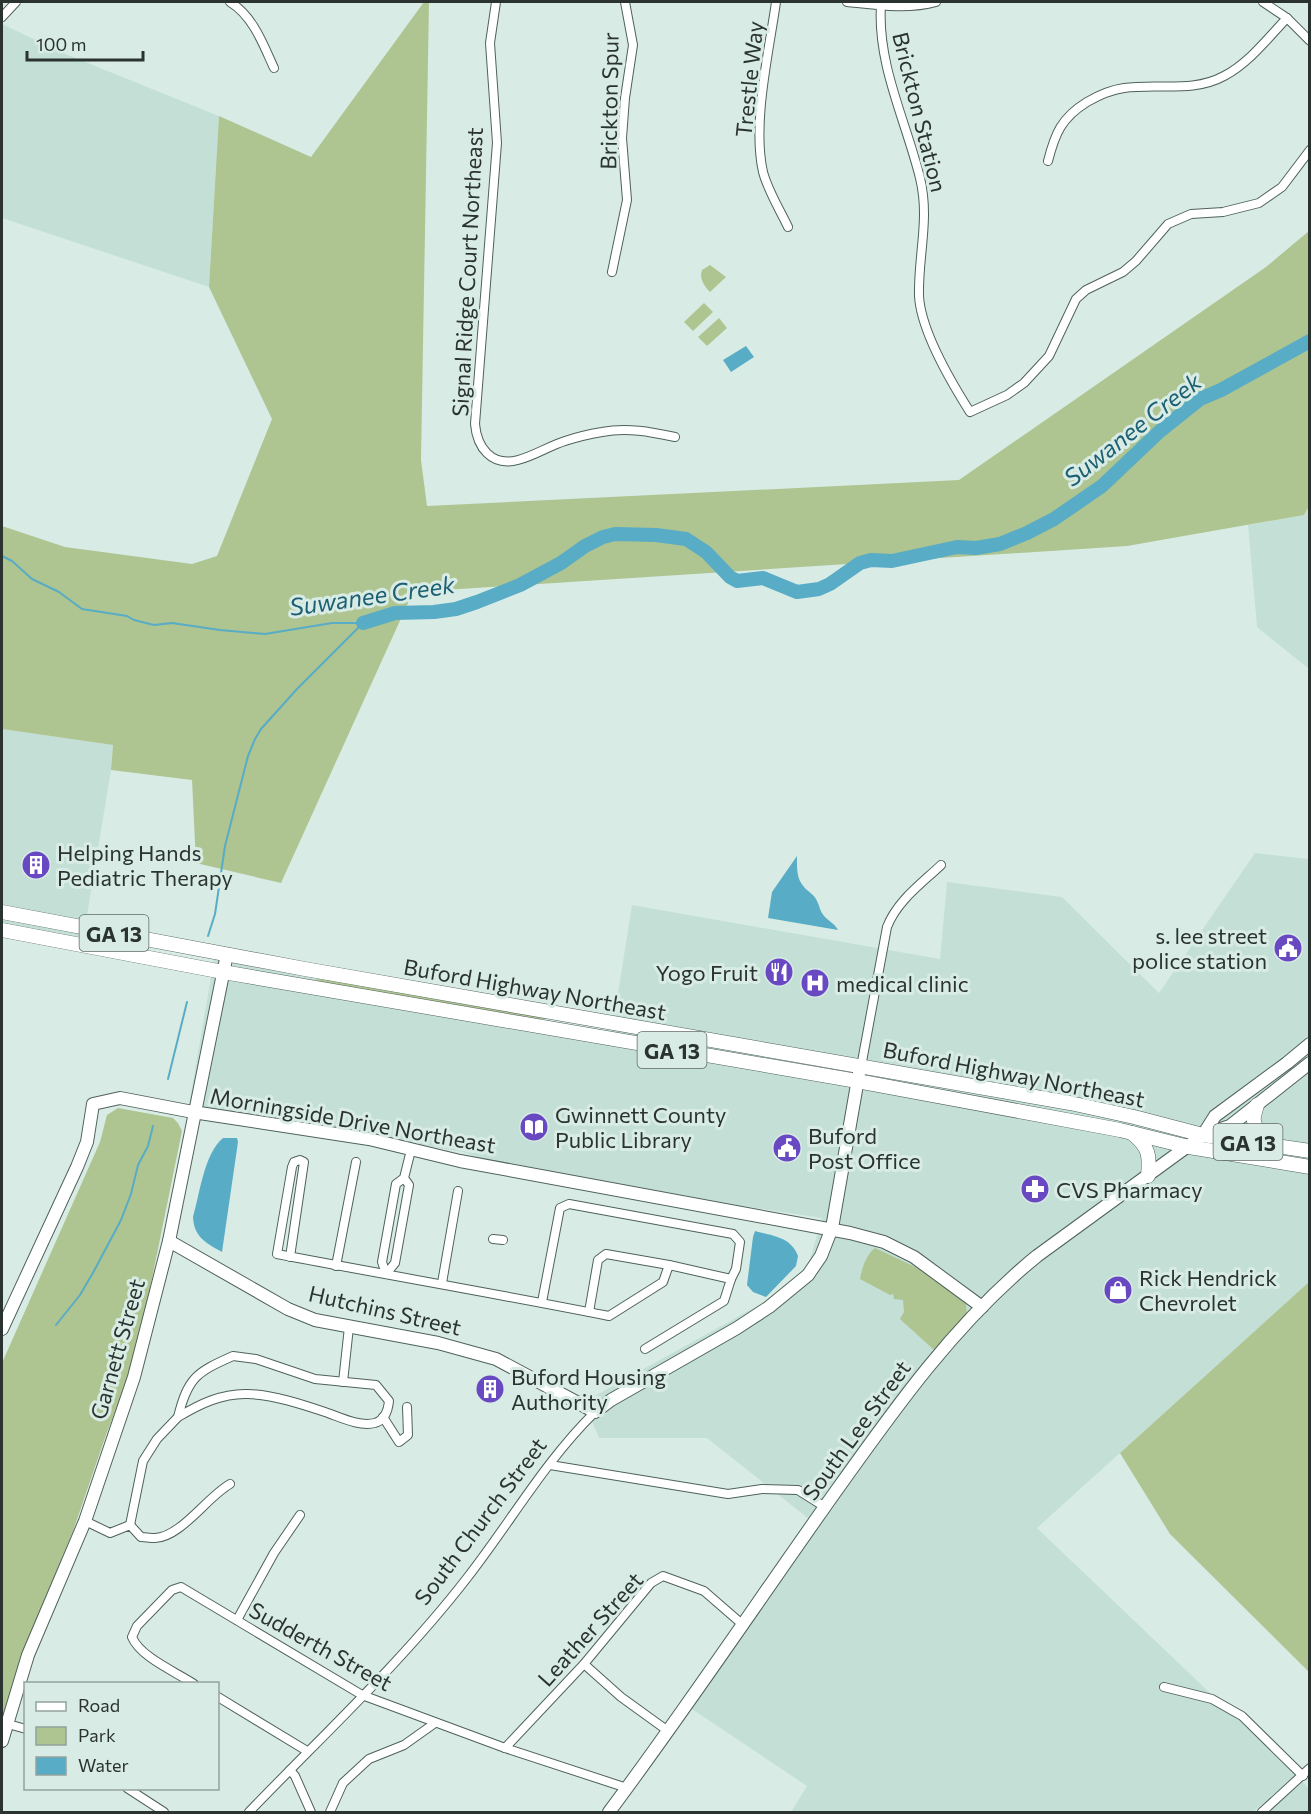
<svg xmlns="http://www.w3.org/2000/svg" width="1311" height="1814" viewBox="0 0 1311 1814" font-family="Commissioner,sans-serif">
  <rect width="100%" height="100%" fill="#d8ece5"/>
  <g fill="#c4e0d6">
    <polygon points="2,24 63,53 219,116 209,287 2,218"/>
    <polygon points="1309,506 1309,669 1257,627 1248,525 1304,515"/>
    <polygon points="2,729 113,745 111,770 83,940 2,923"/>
    <polygon points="1255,853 1309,859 1309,1282 1037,1528 1296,1775 1253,1812 791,1812 807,1786 680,1701 809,1519 707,1438 599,1438 584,1402 804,1280 822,1218 527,1174 463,1152 189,1105 215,954 534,1021 612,1031 632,905 940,959 947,882 1062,897 1159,993"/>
    <polygon points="1302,1781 1309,1789 1309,1812 1270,1812"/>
  </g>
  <g fill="#aec491">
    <polygon points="424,2 429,2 421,460 427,506 959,480 1266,267 1309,231 1309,506 1304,515 1127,546 413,592 281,883 196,863 192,780 111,770 113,745 2,729 2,526 65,547 192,564 217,556 272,419 209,287 219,116 311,157"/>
    <path d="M710 265 726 277 710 292C704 286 699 278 702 270Z"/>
    <polygon points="704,303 713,312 693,331 684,322"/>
    <polygon points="719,318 727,328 707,346 698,337"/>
    <polygon points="317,979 342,981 547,1017 546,1019 525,1019 317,981"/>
    <polygon points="118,1108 173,1118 178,1123 182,1131 135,1362 107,1432 73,1531 32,1630 2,1720 2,1363 100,1142 107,1115"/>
    <path d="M875 1248 924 1271 966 1304 967 1315 938 1349H933L900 1319 904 1312 903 1300 894 1299 893 1294 890 1295 860 1279C862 1268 866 1255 875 1248Z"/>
    <polygon points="1309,1282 1309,1672 1170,1534 1120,1453"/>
  </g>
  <g fill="#58acc5">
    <polygon points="746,346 754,357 731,372 723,360"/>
    <path d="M797 856C797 867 796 878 804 887 808 892 814 894 817 901 820 907 820 912 825 917 830 922 835 924 838 930L768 918 772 892Z"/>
    <path d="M223 1138H237L238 1142 222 1252C206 1243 194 1237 193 1217 200 1193 204 1154 223 1138Z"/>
    <path d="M755 1231C773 1236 791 1237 798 1256L796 1266 766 1297 753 1292 747 1285 753 1237Z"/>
  </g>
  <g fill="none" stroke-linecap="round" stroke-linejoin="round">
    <g stroke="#58acc5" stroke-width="2">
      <polyline points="2,556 12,561 32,579 59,592 82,609 127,616 134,620 154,625 172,623 220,630 265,634 332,623 363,623"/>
      <polyline points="208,936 215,914 225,846 248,756 255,739 261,729 297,689 363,623"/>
      <polyline points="168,1079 187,1002"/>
      <polyline points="56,1325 80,1295 94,1271 121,1220 131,1194 138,1165 148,1146 153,1126"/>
    </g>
    <polyline stroke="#58acc5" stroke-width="14" points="363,623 395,613 434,612 456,609 477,602 520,585 561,563 585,546 603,537 615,534 656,535 686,539 706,552 730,577 737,581 763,578 797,592 819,589 830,584 860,563 871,560 892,561 957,547 976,548 1000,544 1027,533 1054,519 1102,486 1160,431 1200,399 1221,390 1310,341"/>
    <g stroke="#4f615b" stroke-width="10">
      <g id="street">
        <path d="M230 2C253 16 263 44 274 68"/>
        <path d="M496 2 490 43 497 143 475 424C477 447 491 467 518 460 534 456 549 446 565 441 577 437 590 434 602 432 627 427 651 432 675 437"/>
        <path d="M776 2C769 52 752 123 763 172 768 191 780 210 788 227"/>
        <path d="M847 2C876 5 908 10 936 2"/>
        <polyline points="1263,2 1287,18 1310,41"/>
        <path d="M881 5C877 65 906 121 920 178 930 219 918 255 919 296 921 332 951 382 970 412L1007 395 1024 383 1049 356 1076 299 1086 290 1123 272 1136 261 1168 224 1191 214 1223 212 1259 203 1282 187 1310 150"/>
        <polyline points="2,17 16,2"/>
        <path d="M1048 161C1055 134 1061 118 1087 102 1099 95 1110 90 1124 88 1157 83 1193 93 1224 76 1249 63 1268 38 1287 18"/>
        <polyline points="612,272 627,200 622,138 625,98 633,45 625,2"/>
        <path d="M861 1067 887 927C897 901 921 884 941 865"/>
        <polyline points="404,1178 409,1185 395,1263 386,1274 382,1262 396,1184 404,1178 411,1150"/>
        <polyline points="493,1239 503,1240"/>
        <path d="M290 1257 304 1162 300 1160 294 1162 292 1167 277 1254C387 1275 498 1294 609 1316L663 1282 669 1265 731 1279 724 1301 645 1349"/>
        <polyline points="336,1266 356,1162"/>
        <polyline points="442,1283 458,1191"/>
        <polyline points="542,1302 560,1208 569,1204 733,1234 740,1242 736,1269 731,1279"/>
        <polyline points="589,1312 598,1260 606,1254 669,1265"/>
        <path d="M233 1356 256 1359 315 1379 376 1385 389 1401C388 1411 385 1420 375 1423 359 1427 340 1417 325 1412 301 1404 274 1395 248 1394 222 1393 200 1404 178 1417 188 1377 197 1372 233 1356Z"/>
        <polyline points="343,1382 349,1327"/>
        <polyline points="383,1417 399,1442 408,1435 407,1407"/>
        <polyline points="550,1465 728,1494 762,1489 798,1490 825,1507"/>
        <path d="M85 1521 110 1533 130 1525 141 1537C145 1537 150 1538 155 1538 181 1537 207 1497 230 1484"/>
        <polyline points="130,1525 143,1461 157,1439 178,1417"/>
        <polyline points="237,1620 274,1553 300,1515"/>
        <polyline points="584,1664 621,1697 668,1731"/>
        <path d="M194 1684C176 1672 140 1657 132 1637L137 1626 172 1590 181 1587 362 1695 505 1748 627 1788"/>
        <polyline points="1164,1687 1212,1699 1242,1716 1303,1776"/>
        <polyline points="218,1697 307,1751"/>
        <polyline points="8,1724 26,1729"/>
        <polyline points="505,1748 584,1664 651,1583 663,1576 704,1591 742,1624"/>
        <polyline points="290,1770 295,1776 311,1812"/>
        <polyline points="127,1788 164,1812"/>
        <path d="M249 1812C322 1736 402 1662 467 1578 510 1523 545 1461 595 1412"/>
        <polyline points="330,1812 343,1783 369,1759 404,1745 435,1723"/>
        <polyline points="1262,1812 1310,1768"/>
      </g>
    </g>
    <g stroke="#4f615b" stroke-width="14">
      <g id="secondary">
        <polyline points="1203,1135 1215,1116 1287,1063 1310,1044"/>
        <polyline points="169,1241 288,1309 315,1320 438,1343 496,1359 595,1412 611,1400 737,1328 769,1307 808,1275 821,1256 832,1228 859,1073"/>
        <polyline points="2,1329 77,1167 87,1142 93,1104 120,1098 193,1112 369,1139 460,1161 850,1233 884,1242 914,1257 982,1307"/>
        <polyline points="2,1741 28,1655 85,1521 134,1377 169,1241 227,954"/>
        <path d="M609 1812C683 1713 752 1610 824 1508 888 1418 951 1326 1037 1256L1203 1135 1230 1126 1310 1063"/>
      </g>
    </g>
    <g stroke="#4f615b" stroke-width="15">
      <g id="primary">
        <polyline points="2,912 305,969 1070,1103 1134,1117 1203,1135 1310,1151"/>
        <polyline points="2,930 223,972 857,1081 1120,1130 1189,1147 1310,1167"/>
        <path d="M1257 1105C1256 1109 1253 1117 1254 1121 1255 1131 1268 1140 1276 1143"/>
        <path d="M1132 1133C1149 1147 1150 1155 1148 1176"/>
      </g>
    </g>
    <use href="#street" stroke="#fff" stroke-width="8"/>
    <use href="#secondary" stroke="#fff" stroke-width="12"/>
    <use href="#primary" stroke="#fff" stroke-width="14"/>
  </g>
  <defs>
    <g id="building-disc" transform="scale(1.5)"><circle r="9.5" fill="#6949c2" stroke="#d8ece5"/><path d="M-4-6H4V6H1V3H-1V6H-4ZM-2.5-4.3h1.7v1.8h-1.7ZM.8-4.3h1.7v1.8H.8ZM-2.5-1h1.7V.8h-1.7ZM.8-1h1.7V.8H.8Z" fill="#fff"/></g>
    <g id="civic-disc" transform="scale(1.5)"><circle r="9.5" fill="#6949c2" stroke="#d8ece5"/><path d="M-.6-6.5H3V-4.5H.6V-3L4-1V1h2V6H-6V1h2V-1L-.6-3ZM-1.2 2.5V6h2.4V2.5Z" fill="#fff"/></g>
    <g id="restaurant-disc" transform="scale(1.5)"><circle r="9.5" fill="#6949c2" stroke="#d8ece5"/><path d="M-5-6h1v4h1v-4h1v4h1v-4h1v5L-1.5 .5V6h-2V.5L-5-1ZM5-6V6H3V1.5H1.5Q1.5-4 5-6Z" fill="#fff"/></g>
    <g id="hospital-disc" transform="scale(1.5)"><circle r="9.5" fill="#6949c2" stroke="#d8ece5"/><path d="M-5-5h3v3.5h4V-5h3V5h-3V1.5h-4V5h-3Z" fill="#fff"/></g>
    <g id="library-disc" transform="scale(1.5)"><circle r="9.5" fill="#6949c2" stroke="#d8ece5"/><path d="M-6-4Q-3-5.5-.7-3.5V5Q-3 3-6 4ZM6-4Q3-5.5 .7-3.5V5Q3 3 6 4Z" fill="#fff"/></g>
    <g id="pharmacy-disc" transform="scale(1.5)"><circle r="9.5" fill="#6949c2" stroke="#d8ece5"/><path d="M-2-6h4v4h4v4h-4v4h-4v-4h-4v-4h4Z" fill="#fff"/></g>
    <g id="shop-disc" transform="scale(1.5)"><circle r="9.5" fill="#6949c2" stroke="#d8ece5"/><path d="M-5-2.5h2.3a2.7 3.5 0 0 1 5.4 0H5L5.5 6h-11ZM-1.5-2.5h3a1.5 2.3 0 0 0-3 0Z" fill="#fff"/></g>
  </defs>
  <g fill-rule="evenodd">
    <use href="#building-disc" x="36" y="865"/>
    <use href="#civic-disc" x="1288" y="948"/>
    <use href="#restaurant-disc" x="779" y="972"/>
    <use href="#hospital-disc" x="815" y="983"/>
    <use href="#library-disc" x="534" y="1127"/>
    <use href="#civic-disc" x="787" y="1148"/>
    <use href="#pharmacy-disc" x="1035" y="1189"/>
    <use href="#shop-disc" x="1118" y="1290"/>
    <use href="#building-disc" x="490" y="1389"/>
  </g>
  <g text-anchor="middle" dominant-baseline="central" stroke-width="6" stroke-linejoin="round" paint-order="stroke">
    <g fill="#d8ece5" stroke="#5f6a66" stroke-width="1.5">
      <rect x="79.5" y="915" width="69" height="36" rx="4.5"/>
      <rect x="637.5" y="1032" width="69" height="36" rx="4.5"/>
      <rect x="1213.5" y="1124" width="69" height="36" rx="4.5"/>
    </g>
    <g font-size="21" font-weight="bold" fill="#2b3330">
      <text x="114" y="933">GA 13</text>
      <text x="672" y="1050">GA 13</text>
      <text x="1248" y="1142">GA 13</text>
    </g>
    <g font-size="22" fill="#2b3330" stroke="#d8ece5">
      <text transform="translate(749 79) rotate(-84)">Trestle Way</text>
      <text transform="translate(609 101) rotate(-89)">Brickton Spur</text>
      <text transform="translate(920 112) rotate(76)">Brickton Station</text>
      <text transform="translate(467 272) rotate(-87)">Signal Ridge Court Northeast</text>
      <text transform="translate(535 989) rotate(10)">Buford Highway Northeast</text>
      <text transform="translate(1014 1074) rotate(11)">Buford Highway Northeast</text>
      <text transform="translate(353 1120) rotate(10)">Morningside Drive Northeast</text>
      <text transform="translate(385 1310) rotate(13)">Hutchins Street</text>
      <text transform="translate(117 1349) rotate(-74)">Garnett Street</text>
      <text transform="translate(856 1430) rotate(-54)">South Lee Street</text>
      <text transform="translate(480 1521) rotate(-53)">South Church Street</text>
      <text transform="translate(590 1629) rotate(-48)">Leather Street</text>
      <text transform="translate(321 1646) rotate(29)">Sudderth Street</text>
    </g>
    <g font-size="22" fill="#2b3330" stroke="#d8ece5" text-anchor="start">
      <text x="57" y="852">Helping Hands<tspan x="57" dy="25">Pediatric Therapy</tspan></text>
      <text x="1267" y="935" text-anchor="end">s. lee street<tspan x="1267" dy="25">police station</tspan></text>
      <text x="758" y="972" text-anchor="end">Yogo Fruit</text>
      <text x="836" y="983">medical clinic</text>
      <text x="555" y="1114">Gwinnett County<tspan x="555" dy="25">Public Library</tspan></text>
      <text x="808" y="1135">Buford<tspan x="808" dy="25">Post Office</tspan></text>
      <text x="1056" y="1189">CVS Pharmacy</text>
      <text x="1139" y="1277">Rick Hendrick<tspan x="1139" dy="25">Chevrolet</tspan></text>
      <text x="511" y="1376">Buford Housing<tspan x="511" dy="25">Authority</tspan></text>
    </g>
    <g font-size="24" font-style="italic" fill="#1e6073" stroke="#d8ece5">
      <text transform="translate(1132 429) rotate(-38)">Suwanee Creek</text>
      <text transform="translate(372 595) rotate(-8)">Suwanee Creek</text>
    </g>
  </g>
  <rect width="1311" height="1814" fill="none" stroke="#2b3330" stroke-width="6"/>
  <rect x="24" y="1682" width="195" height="108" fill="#d8ece5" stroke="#93a29d" stroke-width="1.5"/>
  <rect x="36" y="1702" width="30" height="9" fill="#ffffff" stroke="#93a29d" stroke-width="1.5"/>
  <text x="78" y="1712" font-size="18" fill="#2b3330">Road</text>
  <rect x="36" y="1727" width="30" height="18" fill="#aec491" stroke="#93a29d" stroke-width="1.5"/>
  <text x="78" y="1742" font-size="18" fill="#2b3330">Park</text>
  <rect x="36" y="1757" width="30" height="18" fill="#58acc5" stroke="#93a29d" stroke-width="1.5"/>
  <text x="78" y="1772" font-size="18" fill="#2b3330">Water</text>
  <path d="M27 51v9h116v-9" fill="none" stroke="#2b3330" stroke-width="3"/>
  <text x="36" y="51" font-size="18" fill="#2b3330" stroke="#d8ece5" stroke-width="4.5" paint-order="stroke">100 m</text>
</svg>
